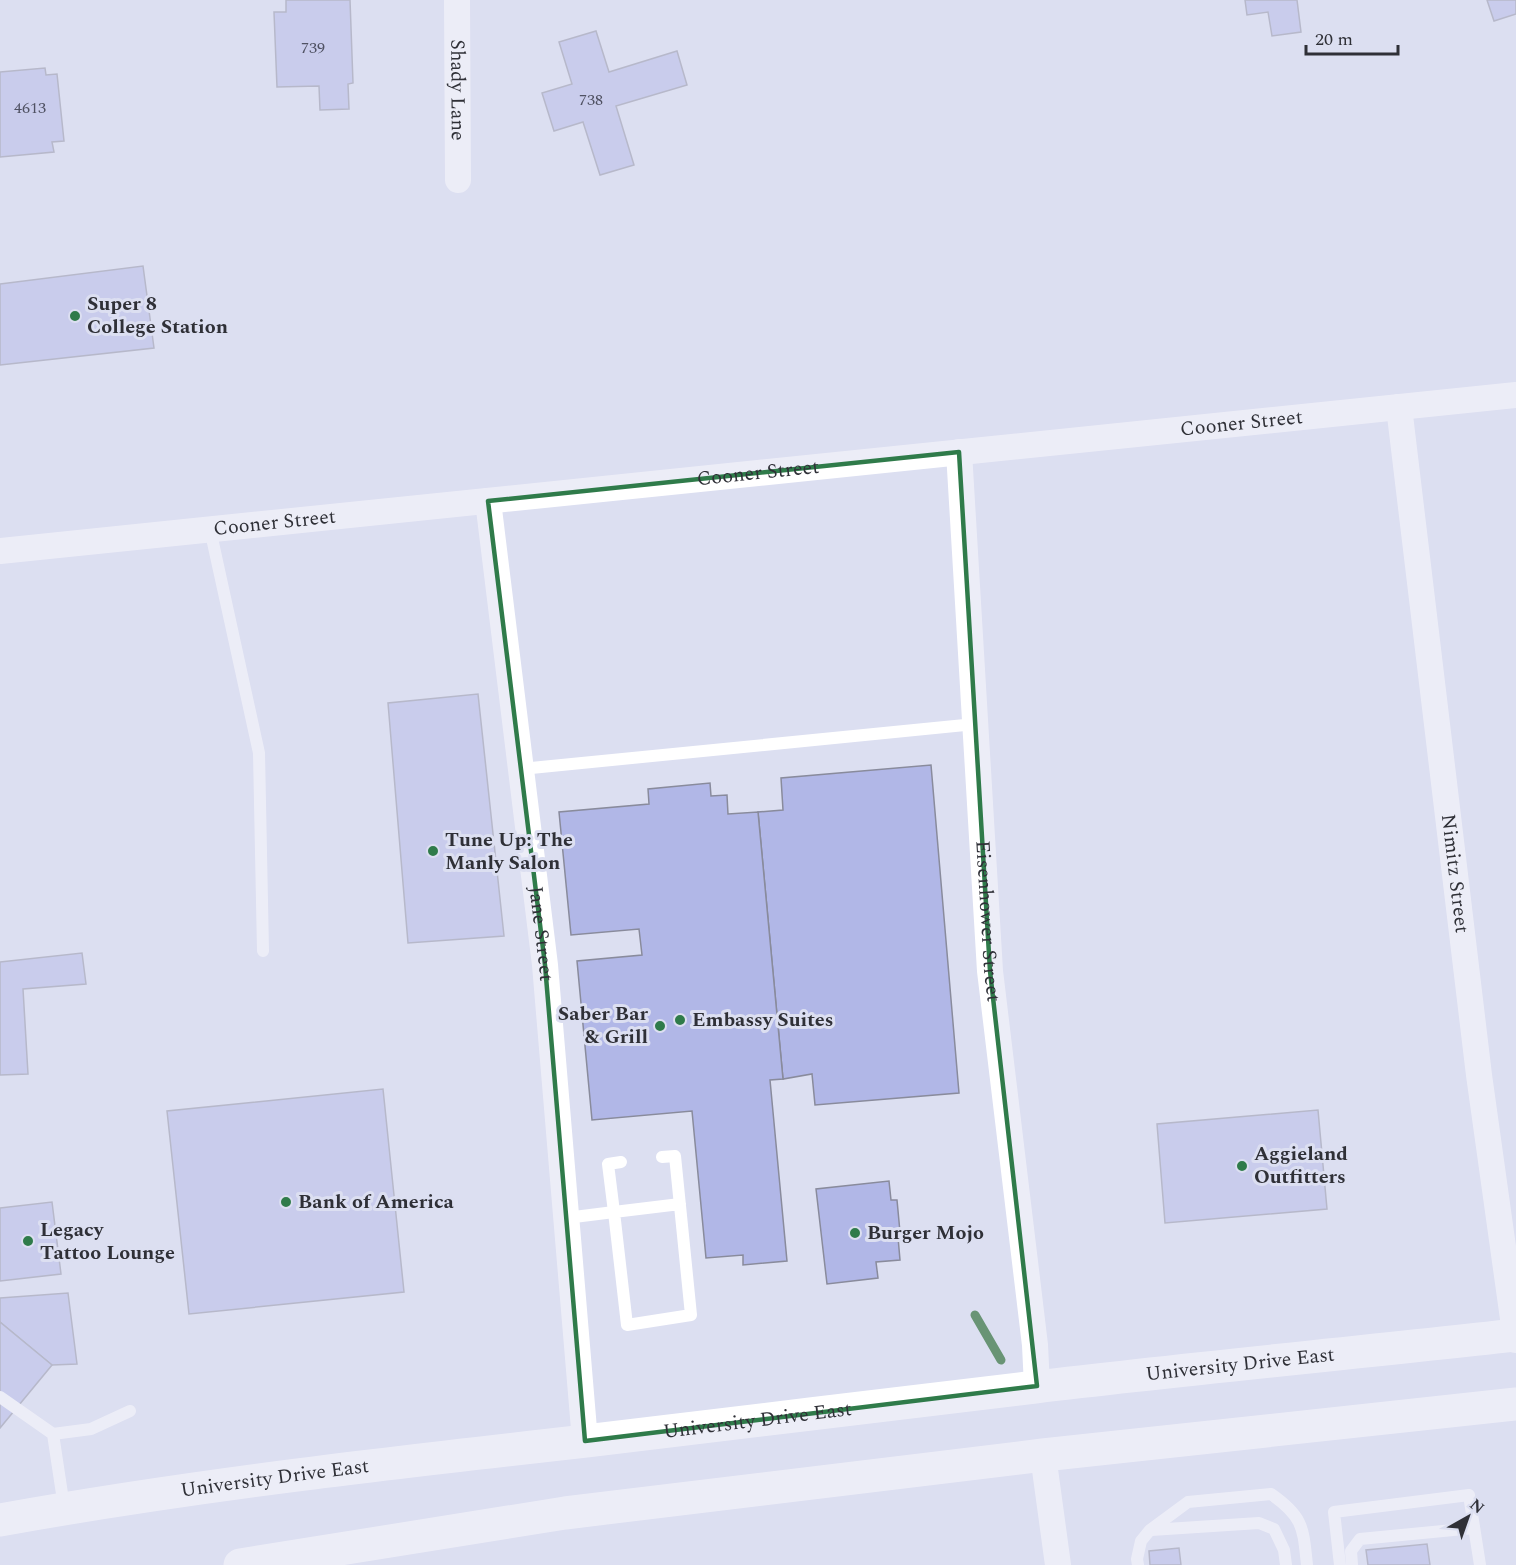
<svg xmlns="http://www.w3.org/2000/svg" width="1516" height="1565" viewBox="0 0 1516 1565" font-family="Spectral,serif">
  <rect width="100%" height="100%" fill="#dcdff1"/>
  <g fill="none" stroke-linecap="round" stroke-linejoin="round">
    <polyline stroke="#699475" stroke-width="9" points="975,1315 1001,1360"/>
  </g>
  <g fill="#b1b7e7" stroke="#898b9c" stroke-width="1.5">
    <polygon points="286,0 350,0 353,83 348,84 349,109 320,110 319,86 277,87 274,12 286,12"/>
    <polygon points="1245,0 1297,0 1301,32 1272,36 1268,12 1247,15"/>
    <polygon points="1487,0 1516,0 1516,14 1494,21"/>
    <polygon points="596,31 609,72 677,51 687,85 616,106 634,165 600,175 583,122 554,131 542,93 572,84 559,42"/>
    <polygon points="45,68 46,75 57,74 64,141 52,142 54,152 0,157 0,72"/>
    <polygon points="143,266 154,348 0,365 0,284"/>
    <polygon points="478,694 504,936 408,943 388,703"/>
    <polygon points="931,765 959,1093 815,1105 812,1074 783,1079 758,812 783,810 781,778"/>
    <polygon points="710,783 711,796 727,795 728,814 758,812 783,1079 770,1080 787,1261 743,1265 743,1255 706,1258 692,1111 592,1120 577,961 642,955 639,929 571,935 559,812 649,804 648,789"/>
    <polygon points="82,953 86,984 23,989 28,1074 0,1075 0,962"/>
    <polygon points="383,1089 404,1292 189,1314 167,1111"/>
    <polygon points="1318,1110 1327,1209 1165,1223 1157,1124"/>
    <polygon points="889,1181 891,1200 897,1200 900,1232 879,1234 880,1239 898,1237 900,1260 876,1262 878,1278 827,1284 816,1189"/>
    <polygon points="52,1202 61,1274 0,1281 0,1208"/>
    <polygon points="68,1293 77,1364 52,1365 0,1322 0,1298"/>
    <polygon points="0,1322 52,1365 0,1428"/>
    <polygon points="1427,1544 1430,1565 1368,1565 1366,1550"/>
    <polygon points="1179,1548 1181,1565 1150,1565 1149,1551"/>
  </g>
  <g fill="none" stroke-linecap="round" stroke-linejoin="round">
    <g stroke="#fff" stroke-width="12">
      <polyline points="210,529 259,753 263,951"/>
      <polyline points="521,769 975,724"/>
      <polyline points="662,1157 675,1156 691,1315 627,1325 614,1212 680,1204"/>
      <polyline points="566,1218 614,1212 608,1164 621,1162"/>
      <polyline points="0,1397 53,1434 64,1507"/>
      <polyline points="53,1434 91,1429 130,1411"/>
      <polyline points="1151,1530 1259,1523 1274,1529 1284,1550 1286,1565"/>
      <path d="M1138 1565 1137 1559 1141 1541 1150 1530 1188 1502 1271 1494C1304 1517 1303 1528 1307 1565"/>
      <polyline points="1340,1565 1334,1512 1469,1495 1480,1565"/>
      <polyline points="1352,1565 1351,1551 1360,1539 1474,1528"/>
    </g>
    <g stroke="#fff" stroke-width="26">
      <path id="s1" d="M457 0 458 180"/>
      <path id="s2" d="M1399 407 1479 1075 1516 1340"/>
      <path id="s3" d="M959 452 990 971 1035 1345 1037 1386"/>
      <path id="s4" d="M488 501 545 965 585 1441"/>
      <path id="s5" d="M0 551 1516 395"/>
      <polyline points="1043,1455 1058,1565"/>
    </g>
    <g stroke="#fff" stroke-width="33">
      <path id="s6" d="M0 1520C194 1485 390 1463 586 1441 736 1424 885 1404 1035 1387 1195 1368 1356 1353 1516 1335"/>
      <polyline points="240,1565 565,1513 1043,1455 1516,1404"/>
    </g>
  </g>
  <path d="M0 0H1516V1565H0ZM959 452 990 971 1037 1386 585 1441 545 965 488 501Z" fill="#dcdff1" fill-opacity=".55" fill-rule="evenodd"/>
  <path fill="none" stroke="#2f7b4a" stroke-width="4.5" stroke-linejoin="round" d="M959 452 990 971 1037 1386 585 1441 545 965 488 501Z"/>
  <g fill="#2f7b4a" stroke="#dcdff1" stroke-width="2">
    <circle cx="75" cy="316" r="6"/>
    <circle cx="433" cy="851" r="6"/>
    <circle cx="680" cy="1020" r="6"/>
    <circle cx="660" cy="1026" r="6"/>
    <circle cx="1242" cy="1166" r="6"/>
    <circle cx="286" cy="1202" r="6"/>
    <circle cx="855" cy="1233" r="6"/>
    <circle cx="28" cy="1241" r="6"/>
  </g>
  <g text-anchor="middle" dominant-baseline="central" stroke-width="6" stroke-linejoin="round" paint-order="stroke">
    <g font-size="16" fill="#505263">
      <text x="313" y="48">739</text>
      <text x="591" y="100">738</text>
      <text x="30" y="108">4613</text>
    </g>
    <g font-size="20" fill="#2f3037" stroke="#dcdff1">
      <text stroke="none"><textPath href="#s1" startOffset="90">Shady Lane</textPath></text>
      <text stroke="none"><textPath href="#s5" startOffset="1248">Cooner Street</textPath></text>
      <text stroke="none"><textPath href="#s5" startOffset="762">Cooner Street</textPath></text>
      <text stroke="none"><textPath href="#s5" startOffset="276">Cooner Street</textPath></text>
      <text stroke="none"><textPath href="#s2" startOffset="470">Nimitz Street</textPath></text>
      <text stroke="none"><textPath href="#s3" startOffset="470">Eisenhower Street</textPath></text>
      <text stroke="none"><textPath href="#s4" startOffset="436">Jane Street</textPath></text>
      <text stroke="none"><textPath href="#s6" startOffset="1250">University Drive East</textPath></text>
      <text stroke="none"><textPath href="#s6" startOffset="764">University Drive East</textPath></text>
      <text stroke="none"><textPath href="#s6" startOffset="278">University Drive East</textPath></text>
    </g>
    <g font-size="20" font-weight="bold" fill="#2f3037" stroke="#dcdff1" text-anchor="start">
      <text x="87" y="304">Super 8<tspan x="87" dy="23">College Station</tspan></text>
      <text x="445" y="840">Tune Up: The<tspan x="445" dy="23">Manly Salon</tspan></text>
      <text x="648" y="1014" text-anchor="end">Saber Bar<tspan x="648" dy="23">&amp; Grill</tspan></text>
      <text x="692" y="1020">Embassy Suites</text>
      <text x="1254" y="1154">Aggieland<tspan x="1254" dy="23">Outfitters</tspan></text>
      <text x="298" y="1202">Bank of America</text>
      <text x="40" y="1230">Legacy<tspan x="40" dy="23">Tattoo Lounge</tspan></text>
      <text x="867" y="1233">Burger Mojo</text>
    </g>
  </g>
  <g transform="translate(1468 1517) rotate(40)" stroke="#dcdff1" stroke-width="4.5" paint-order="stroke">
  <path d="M0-4.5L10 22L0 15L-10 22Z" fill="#2f3037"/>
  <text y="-9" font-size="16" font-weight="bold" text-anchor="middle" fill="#2f3037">N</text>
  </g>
  <path d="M1306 45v9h92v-9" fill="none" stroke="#2f3037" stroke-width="3"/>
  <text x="1315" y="45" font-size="18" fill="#2f3037" stroke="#dcdff1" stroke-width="4.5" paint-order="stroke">20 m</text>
</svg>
